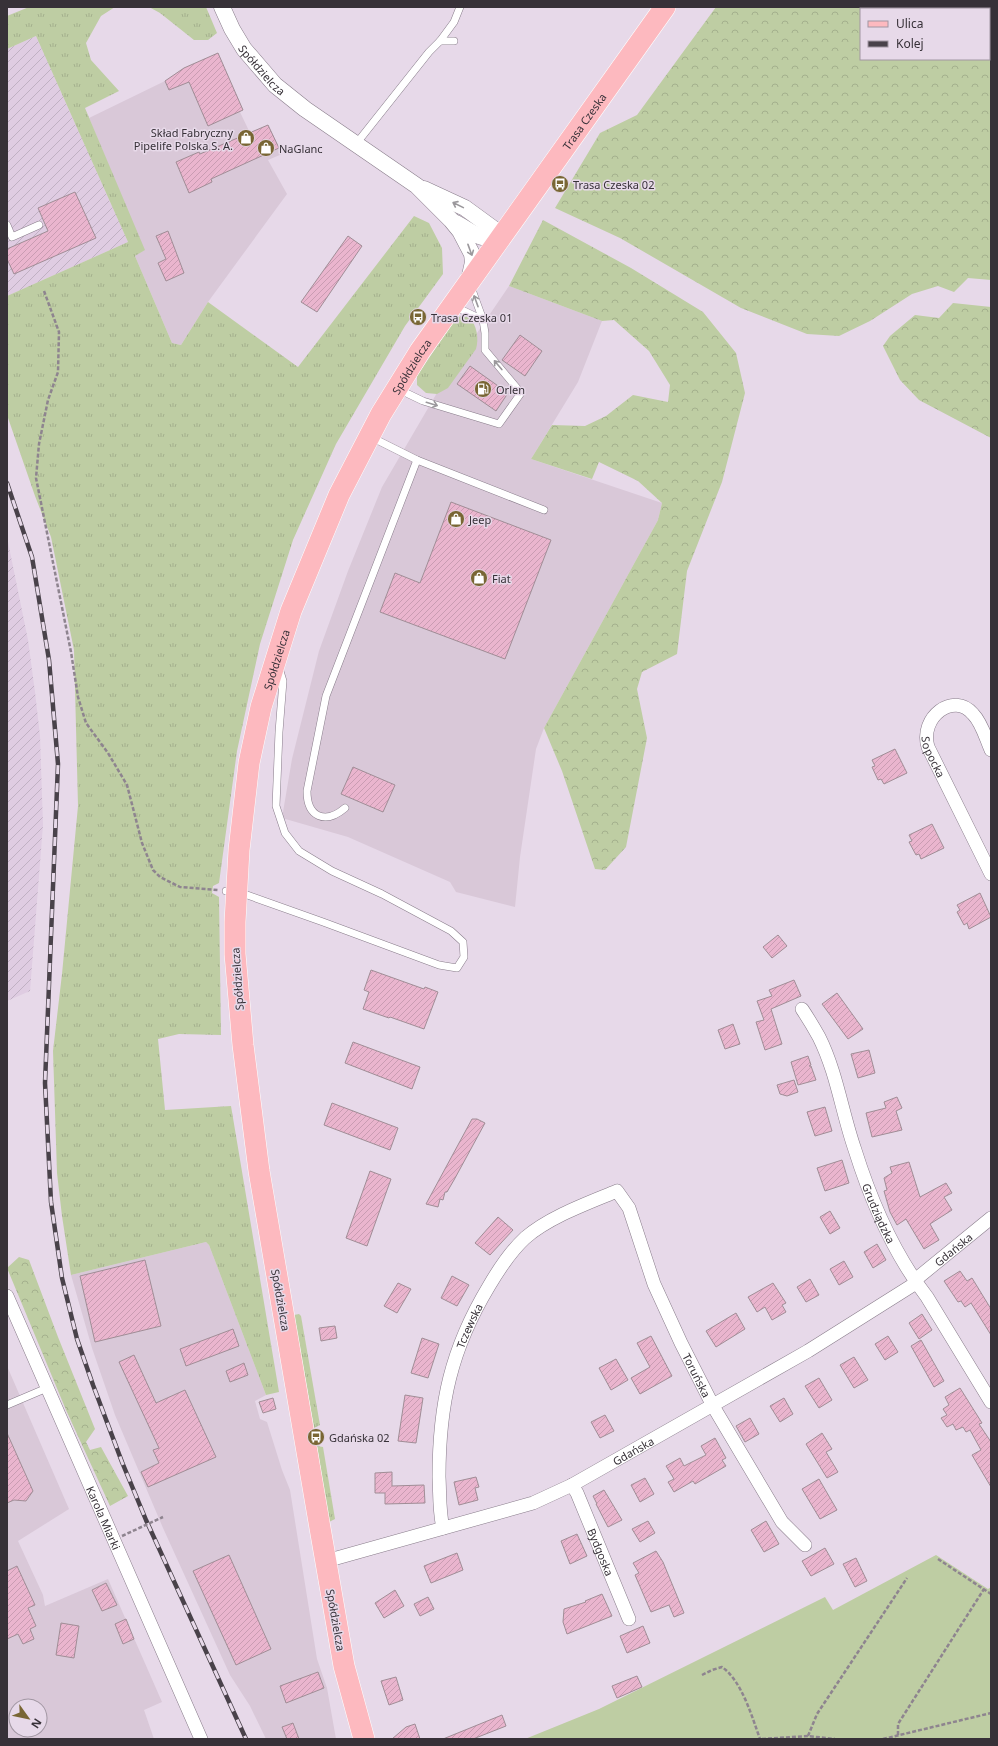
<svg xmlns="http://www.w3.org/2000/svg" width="998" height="1746" viewBox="0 0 998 1746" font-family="'Noto Sans',sans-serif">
  <defs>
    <pattern id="industrial-furrows" width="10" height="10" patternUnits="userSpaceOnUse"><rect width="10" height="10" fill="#dfcce2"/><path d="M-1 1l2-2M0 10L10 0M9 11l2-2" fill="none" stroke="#c0b0c3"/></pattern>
    <pattern id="grass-tufts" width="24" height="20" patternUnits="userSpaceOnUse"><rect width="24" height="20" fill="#becda3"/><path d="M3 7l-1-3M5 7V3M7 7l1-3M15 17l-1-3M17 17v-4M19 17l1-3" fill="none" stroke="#a4b08d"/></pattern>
    <pattern id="forest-crowns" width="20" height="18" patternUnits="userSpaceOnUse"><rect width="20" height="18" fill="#becda3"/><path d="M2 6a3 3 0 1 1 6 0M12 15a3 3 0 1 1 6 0" fill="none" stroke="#a4b08d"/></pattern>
    <pattern id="building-hatch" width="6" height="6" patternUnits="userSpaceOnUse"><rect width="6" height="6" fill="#eab5ce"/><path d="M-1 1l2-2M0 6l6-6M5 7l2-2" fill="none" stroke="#c99cb2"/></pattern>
  </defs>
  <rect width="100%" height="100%" fill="#e7d9e9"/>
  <g fill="#d9c8d8" fill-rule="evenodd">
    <polygon points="218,53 243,110 240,112 250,133 268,125 282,154 268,160 287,194 208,302 181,345 172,343 135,256 144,250 89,118 165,81 183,69"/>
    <polygon points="509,286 602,321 578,382 531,459 662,503 658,520 544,728 536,749 520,857 515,907 456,892 450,882 348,837 282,818 292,759 319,651 348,571 382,487 441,386"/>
    <polygon points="206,1242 209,1245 266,1395 255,1401 260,1419 267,1422 282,1470 290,1490 317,1659 327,1688 336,1739 266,1739 250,1706 230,1675 163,1528 115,1415 92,1348 71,1275"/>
    <path d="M7 1366 69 1509 18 1541 43 1595 45 1606 108 1579 162 1702 144 1710 154 1739H7ZM16 1706H40V1730H16Z"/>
  </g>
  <g fill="url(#industrial-furrows)">
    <polygon points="36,36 128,242 7,296 7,49"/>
    <polygon points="7,537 28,640 35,692 40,736 43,825 30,991 7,1001"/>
  </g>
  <g fill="url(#grass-tufts)">
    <polygon points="29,7 115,7 101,16 86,43 91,60 119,91 85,108 145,250 135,256 172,343 181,345 208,302 298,367 414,216 429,223 442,248 443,274 405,326 336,444 293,540 260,644 237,751 219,883 213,886 212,893 219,897 221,1035 179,1034 158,1039 165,1110 231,1106 279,1392 266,1395 209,1245 206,1242 71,1275 62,1216 57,1173 53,1051 62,974 78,806 74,650 51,537 35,496 7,415 7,296 128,242 36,36 7,49 7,16"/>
    <polygon points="149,7 206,7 217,33 208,40 194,40 160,13"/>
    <path d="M461 316 469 317C477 325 479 339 476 349L448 388 437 394 426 393 417 385V376L455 319Z"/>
    <polygon points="299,1314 301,1316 320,1425 314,1428 294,1315"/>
    <polygon points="317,1446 323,1447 335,1519 329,1522"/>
  </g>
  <g fill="url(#forest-crowns)" fill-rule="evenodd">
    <path d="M716 7H991V280L968 278 954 292 938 286 912 294 870 321 839 336 807 334 741 308 620 238 555 208 600 133 637 115ZM861 9H989V59H861Z"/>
    <polygon points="543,220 631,268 703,312 736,353 745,393 722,482 687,571 677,654 642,672 637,689 647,738 626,847 605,870 595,869 562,771 544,728 658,520 662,503 638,481 599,462 592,479 531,459 552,425 585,426 606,416 633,395 668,402 670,385 649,351 614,320 602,321 509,286"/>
    <polygon points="953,303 991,307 991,438 919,400 900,380 883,346 890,336 915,315 939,318"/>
    <polygon points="19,1257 29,1260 58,1337 95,1429 86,1442 90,1450 101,1447 128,1496 110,1506 66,1410 7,1268"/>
  </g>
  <polygon fill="#becda3" points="936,1555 988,1589 991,1587 991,1739 525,1739 599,1709 825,1597 833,1610"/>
  <g fill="url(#building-hatch)" stroke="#a08d96">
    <polygon points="218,53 243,110 208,126 189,82 169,90 165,81 184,68"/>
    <polygon points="268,125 279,148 211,179 212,182 189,193 176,162 199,152 200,154"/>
    <polygon points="75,192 96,238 14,274 7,259 7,249 48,231 38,208"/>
    <polygon points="168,231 184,273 166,281 158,263 166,259 156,236"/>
    <polygon points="348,236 362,246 317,312 301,302"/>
    <polygon points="520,335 542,351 525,376 502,360"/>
    <polygon points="470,366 508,393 496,411 457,384"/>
    <polygon points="451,502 551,540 505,659 380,612 395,573 420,583"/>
    <polygon points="895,749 907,773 884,784 881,779 878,780 872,767 875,766 872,760"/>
    <polygon points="353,767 395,785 383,812 341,794"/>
    <polygon points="932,824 944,848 921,859 919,854 916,855 909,842 912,841 909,835"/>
    <polygon points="980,893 991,917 969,929 967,923 964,925 957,912 960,910 957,905"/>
    <polygon points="778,935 787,946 772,958 763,947"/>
    <polygon points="371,970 424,989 425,987 438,992 424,1029 390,1017 389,1018 363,1009 369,992 364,990"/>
    <polygon points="794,980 801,996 771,1009 782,1044 765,1050 756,1022 764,1020 757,1001 772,996 769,990"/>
    <polygon points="837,993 863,1029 848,1039 822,1004"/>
    <polygon points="733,1024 740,1044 725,1049 718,1030"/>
    <polygon points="353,1042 420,1067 412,1089 345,1063"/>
    <polygon points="869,1050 875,1073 858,1078 851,1054"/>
    <polygon points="808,1056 811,1065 809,1066 811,1066 816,1080 798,1085 791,1062"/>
    <polygon points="794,1080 798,1092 787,1096 780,1094 777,1085"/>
    <polygon points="897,1097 902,1108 896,1111 902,1130 872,1137 866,1113 886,1108 884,1102"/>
    <polygon points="332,1103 398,1128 390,1150 324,1125"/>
    <polygon points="825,1107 832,1131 815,1136 807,1112"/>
    <polygon points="472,1119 477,1119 485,1123 454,1180 447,1192 445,1192 443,1200 440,1199 438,1207 426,1204"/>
    <polygon points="842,1160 849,1183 825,1191 817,1168"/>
    <polygon points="909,1162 920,1197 946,1183 952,1193 944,1197 952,1210 930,1224 939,1240 924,1249 906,1219 897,1225 890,1212 884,1191 887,1190 884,1178 892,1173 890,1167"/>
    <polygon points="370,1171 391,1179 367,1246 346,1238"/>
    <polygon points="830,1211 840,1228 830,1234 820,1217"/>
    <polygon points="498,1217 513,1230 490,1255 475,1243"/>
    <polygon points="877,1244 886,1260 873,1268 864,1252"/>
    <polygon points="145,1260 161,1326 95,1342 80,1276"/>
    <polygon points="844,1261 853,1277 839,1285 830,1269"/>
    <polygon points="960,1271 967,1281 972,1278 991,1309 991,1335 971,1303 965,1307 961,1301 958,1302 944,1281"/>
    <polygon points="452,1276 469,1285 457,1306 441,1298"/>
    <polygon points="810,1279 819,1295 806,1302 797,1287"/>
    <polygon points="398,1283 411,1289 397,1313 384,1306"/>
    <polygon points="773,1283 786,1303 782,1305 786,1312 772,1320 765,1307 757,1312 748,1297"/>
    <polygon points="736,1313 745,1329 716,1347 706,1331"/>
    <polygon points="922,1314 932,1330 919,1339 909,1323"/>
    <polygon points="335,1326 337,1338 321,1341 319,1328"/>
    <polygon points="233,1329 239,1346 186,1366 180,1349"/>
    <polygon points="651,1336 672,1376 640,1394 631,1378 650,1367 637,1343"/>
    <polygon points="888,1336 898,1352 885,1360 875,1344"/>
    <polygon points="422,1338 439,1344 428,1378 411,1373"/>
    <polygon points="921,1340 944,1381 934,1387 911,1346"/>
    <polygon points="134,1355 156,1403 185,1390 216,1457 148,1487 141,1472 159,1463 153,1450 159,1448 119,1362"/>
    <polygon points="854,1357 868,1380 854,1388 840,1365"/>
    <polygon points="616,1359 628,1380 611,1390 599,1368"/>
    <polygon points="244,1363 248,1375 230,1382 226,1371"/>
    <polygon points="819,1378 832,1400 819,1408 805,1386"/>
    <polygon points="960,1388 982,1423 979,1424 991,1442 991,1487 972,1455 981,1450 970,1430 966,1432 963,1427 956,1430 953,1424 947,1427 941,1418 947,1415 943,1409 949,1405 945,1397"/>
    <polygon points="405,1395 423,1398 416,1443 398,1441"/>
    <polygon points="273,1398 276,1409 263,1413 259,1402"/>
    <polygon points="784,1398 793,1414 780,1422 770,1406"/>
    <polygon points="605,1415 614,1431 600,1438 591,1422"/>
    <polygon points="750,1418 759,1434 745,1442 736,1426"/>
    <polygon points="7,1433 33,1491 26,1501 14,1500 7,1503"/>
    <polygon points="822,1433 832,1449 826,1452 838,1472 827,1478 806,1444"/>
    <polygon points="715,1438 726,1458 722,1460 726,1466 695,1484 693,1481 674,1492 668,1482 674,1479 666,1466 680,1458 684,1466 706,1455 701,1446"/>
    <polygon points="392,1472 392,1486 424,1485 425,1503 385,1504 385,1493 375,1493 375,1473"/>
    <polygon points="476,1477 479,1487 475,1488 478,1500 459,1505 454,1482"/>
    <polygon points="645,1478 654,1494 640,1502 631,1485"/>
    <polygon points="819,1479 837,1510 820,1519 802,1489"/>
    <polygon points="604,1490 622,1520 608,1527 596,1504 597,1504 593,1496"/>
    <polygon points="648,1521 655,1533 640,1542 632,1529"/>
    <polygon points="766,1521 779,1544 764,1552 751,1530"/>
    <polygon points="577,1534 587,1556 570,1564 561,1541"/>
    <polygon points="825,1548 834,1564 811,1576 802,1561"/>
    <polygon points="656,1551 663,1562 684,1613 674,1617 669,1605 651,1612 635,1575 639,1573 633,1563"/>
    <polygon points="457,1553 463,1570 431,1583 424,1566"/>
    <polygon points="229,1555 271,1649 236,1665 193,1571"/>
    <polygon points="856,1558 867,1581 855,1587 843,1564"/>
    <polygon points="17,1566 35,1605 28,1608 36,1626 30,1629 34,1639 23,1644 18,1634 7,1639 7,1571"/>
    <polygon points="106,1583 117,1605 102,1611 92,1590"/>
    <polygon points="395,1590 404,1606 384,1618 375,1603"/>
    <polygon points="602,1594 612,1616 567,1634 563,1622 564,1609 586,1602 585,1601"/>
    <polygon points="428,1597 434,1609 420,1616 414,1604"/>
    <polygon points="126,1619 134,1639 123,1644 115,1624"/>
    <polygon points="61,1623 79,1626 74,1658 56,1655"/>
    <polygon points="643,1626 650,1643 627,1653 620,1636"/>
    <polygon points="318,1672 324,1688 286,1703 280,1686"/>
    <polygon points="637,1676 642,1687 617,1698 612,1686"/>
    <polygon points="396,1677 403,1700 389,1705 381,1681"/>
    <polygon points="502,1715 506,1726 473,1739 443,1739"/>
    <polygon points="293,1723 299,1739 287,1739 282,1727"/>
    <polygon points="415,1724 420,1739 392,1739 406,1727"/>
  </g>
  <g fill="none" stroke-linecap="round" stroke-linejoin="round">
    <g stroke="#887c8a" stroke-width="8">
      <g id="service">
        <polyline points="440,41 454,22 460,7"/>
        <polyline points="356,144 429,52 440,41 454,41"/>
        <polyline points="7,225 12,237 39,225"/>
        <polyline points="471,287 483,320"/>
        <polyline points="398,389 423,401 499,424 521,393 485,350 485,333 483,320 462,310 454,308"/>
        <polyline points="371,437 417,460 544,510"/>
        <path d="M345 808C325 825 307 817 307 791L326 696 417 460"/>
        <polyline points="226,891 236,891 323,922 439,965 457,968 464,957 463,942 451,931 382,894 332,871 299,851 285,833 276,806 279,732 283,681 279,668"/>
        <polyline points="7,1405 47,1388"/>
      </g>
    </g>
    <g stroke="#887c8a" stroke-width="14">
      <g id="minor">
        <path id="s1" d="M991 750C986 739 982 723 973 714 954 691 919 717 928 747L991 874"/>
        <path id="s2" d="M802 1009C808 1018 814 1028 819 1037 837 1073 842 1113 855 1150 871 1201 894 1254 927 1297L991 1402"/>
        <path id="s3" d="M915 1280 991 1218"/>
        <path id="s4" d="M7 1296 201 1739"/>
        <path id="s5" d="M572 1485 577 1493 629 1619"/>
        <path id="s6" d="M443 1528C439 1511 440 1494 439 1477 439 1404 451 1349 489 1286 499 1269 510 1252 525 1238 549 1217 588 1203 617 1191L629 1208 654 1284 681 1343 713 1406 782 1522 805 1545"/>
        <path id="s7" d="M326 1561 533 1503 572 1485 808 1351 916 1283"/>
      </g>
    </g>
    <g stroke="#887c8a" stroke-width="17">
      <g id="tertiary">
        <path id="s8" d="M222 7 232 29 244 49 275 85 305 109 417 186 451 220 460 231 472 254 473 262 469 280"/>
        <polyline points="424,189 465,208 502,235"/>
        <path d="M456 223C473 232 481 243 502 235"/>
      </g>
    </g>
    <g stroke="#fff" stroke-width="22">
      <g id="primary">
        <path id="s9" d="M364 1739 344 1666 320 1528 259 1171 243 1045 235 954V922L239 850 249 763 261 707 291 611 339 495 381 414 420 351 665 7"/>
      </g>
    </g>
    <g stroke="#8e848f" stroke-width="2.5" stroke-dasharray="4 2" stroke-linecap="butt">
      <polyline points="44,291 59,332 58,372 48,400 39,444 36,478 71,652 78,697 86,723 108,753 127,785 142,843 153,870 160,877 180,887 218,890"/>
      <polyline points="938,1559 991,1594"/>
      <path d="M702 1675 712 1670 722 1667C742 1681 752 1717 760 1739"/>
      <polyline points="898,1735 898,1724 984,1589"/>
      <polyline points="808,1736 817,1714 907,1578"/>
      <polyline points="762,1739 808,1736 835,1739"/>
      <polyline points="883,1739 991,1713"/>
    </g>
    <use href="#service" stroke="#fff" stroke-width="7"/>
    <use href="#minor" stroke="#fff" stroke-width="13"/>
    <use href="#tertiary" stroke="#fff" stroke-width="16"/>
    <use href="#primary" stroke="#fdb9bf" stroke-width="21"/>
    <g stroke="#49424a" stroke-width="4.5">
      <polyline id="rail" points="7,483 32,557 49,660 58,764 45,1083 51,1202 62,1278 77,1339 93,1385 122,1462 146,1520 246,1739"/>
    </g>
    <use href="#rail" stroke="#e7d9e9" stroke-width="3" stroke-dasharray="9" stroke-linecap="butt"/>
    <polyline stroke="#8e848f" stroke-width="2.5" stroke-dasharray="4 2" stroke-linecap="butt" points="122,1536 163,1517"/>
  </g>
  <defs><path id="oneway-shaft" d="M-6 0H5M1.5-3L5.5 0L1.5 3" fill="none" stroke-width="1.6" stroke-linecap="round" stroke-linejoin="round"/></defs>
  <g stroke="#9b989c">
    <use href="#oneway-shaft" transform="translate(458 205) rotate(-154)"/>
    <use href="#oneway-shaft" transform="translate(470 250) rotate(70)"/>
    <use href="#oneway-shaft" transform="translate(476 301) rotate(-110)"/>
    <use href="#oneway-shaft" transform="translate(498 365) rotate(-130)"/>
    <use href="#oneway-shaft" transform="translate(432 404) rotate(17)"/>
  </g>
  <defs>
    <g id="shop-disc" transform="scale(0.9)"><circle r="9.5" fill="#796634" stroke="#e7d9e9"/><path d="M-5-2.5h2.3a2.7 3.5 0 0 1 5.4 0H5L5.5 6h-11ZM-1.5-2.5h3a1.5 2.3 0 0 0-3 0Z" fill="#fff"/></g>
    <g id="bus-disc" transform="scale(0.9)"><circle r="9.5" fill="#796634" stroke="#e7d9e9"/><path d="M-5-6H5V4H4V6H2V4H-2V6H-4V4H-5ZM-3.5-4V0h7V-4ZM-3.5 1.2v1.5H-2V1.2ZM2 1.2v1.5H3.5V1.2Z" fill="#fff"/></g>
    <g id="fuel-disc" transform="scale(0.9)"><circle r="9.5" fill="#796634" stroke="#e7d9e9"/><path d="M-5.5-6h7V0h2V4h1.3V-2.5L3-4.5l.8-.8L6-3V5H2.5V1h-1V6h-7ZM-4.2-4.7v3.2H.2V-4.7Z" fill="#fff"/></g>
  </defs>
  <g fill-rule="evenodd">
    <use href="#shop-disc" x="246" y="138"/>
    <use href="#shop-disc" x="266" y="148"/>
    <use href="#bus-disc" x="560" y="184"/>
    <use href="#bus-disc" x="418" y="317"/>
    <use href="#fuel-disc" x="483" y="389"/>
    <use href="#shop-disc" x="456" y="519"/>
    <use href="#shop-disc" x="479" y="578"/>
    <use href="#bus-disc" x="316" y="1437"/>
  </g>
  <g text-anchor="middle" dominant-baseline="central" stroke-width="3" stroke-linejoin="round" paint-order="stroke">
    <g font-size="11" fill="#373138" stroke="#e7d9e9">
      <text stroke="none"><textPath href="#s8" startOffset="75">Spółdzielcza</textPath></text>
      <text stroke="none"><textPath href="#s9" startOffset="1719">Trasa Czeska</textPath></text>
      <text stroke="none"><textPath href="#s9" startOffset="1419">Spółdzielcza</textPath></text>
      <text stroke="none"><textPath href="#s9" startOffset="1095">Spółdzielcza</textPath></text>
      <text stroke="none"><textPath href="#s1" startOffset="129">Sopocka</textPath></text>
      <text transform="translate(237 979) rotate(-94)">Spółdzielcza</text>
      <text stroke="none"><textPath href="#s2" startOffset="219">Grudziądzka</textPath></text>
      <text stroke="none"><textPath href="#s3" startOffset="49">Gdańska</textPath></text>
      <text transform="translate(281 1300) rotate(80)">Spółdzielcza</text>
      <text stroke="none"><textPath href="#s6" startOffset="207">Tczewska</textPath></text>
      <text stroke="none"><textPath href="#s6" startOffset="617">Toruńska</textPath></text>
      <text stroke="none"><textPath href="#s7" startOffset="328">Gdańska</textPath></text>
      <text stroke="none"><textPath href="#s4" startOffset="242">Karola Miarki</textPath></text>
      <text stroke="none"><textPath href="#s5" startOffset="73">Bydgoska</textPath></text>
      <text transform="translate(336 1620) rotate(80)">Spółdzielcza</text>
    </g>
    <g font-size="11" fill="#373138" stroke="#e7d9e9" text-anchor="start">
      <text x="233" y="132" text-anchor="end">Skład Fabryczny<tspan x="233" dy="13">Pipelife Polska S. A.</tspan></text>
      <text x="279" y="148">NaGlanc</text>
      <text x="573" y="184">Trasa Czeska 02</text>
      <text x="431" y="317">Trasa Czeska 01</text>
      <text x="496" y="389">Orlen</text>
      <text x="469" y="519">Jeep</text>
      <text x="492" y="578">Fiat</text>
      <text x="329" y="1437">Gdańska 02</text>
    </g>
  </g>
  <rect width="998" height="1746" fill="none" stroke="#373138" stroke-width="16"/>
  <rect x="860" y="8" width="130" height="52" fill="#e7d9e9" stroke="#a196a2"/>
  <rect x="868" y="21" width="20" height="6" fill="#fdb9bf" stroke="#a196a2"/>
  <text x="896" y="28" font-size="12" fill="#373138">Ulica</text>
  <rect x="868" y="41" width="20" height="6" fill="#49424a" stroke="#a196a2"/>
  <text x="896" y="48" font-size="12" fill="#373138">Kolej</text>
  <g transform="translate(28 1718) rotate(123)"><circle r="19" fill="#e7d9e9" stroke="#a196a2"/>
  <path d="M0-3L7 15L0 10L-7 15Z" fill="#796634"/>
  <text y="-6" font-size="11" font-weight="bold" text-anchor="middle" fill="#373138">N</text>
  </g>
</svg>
